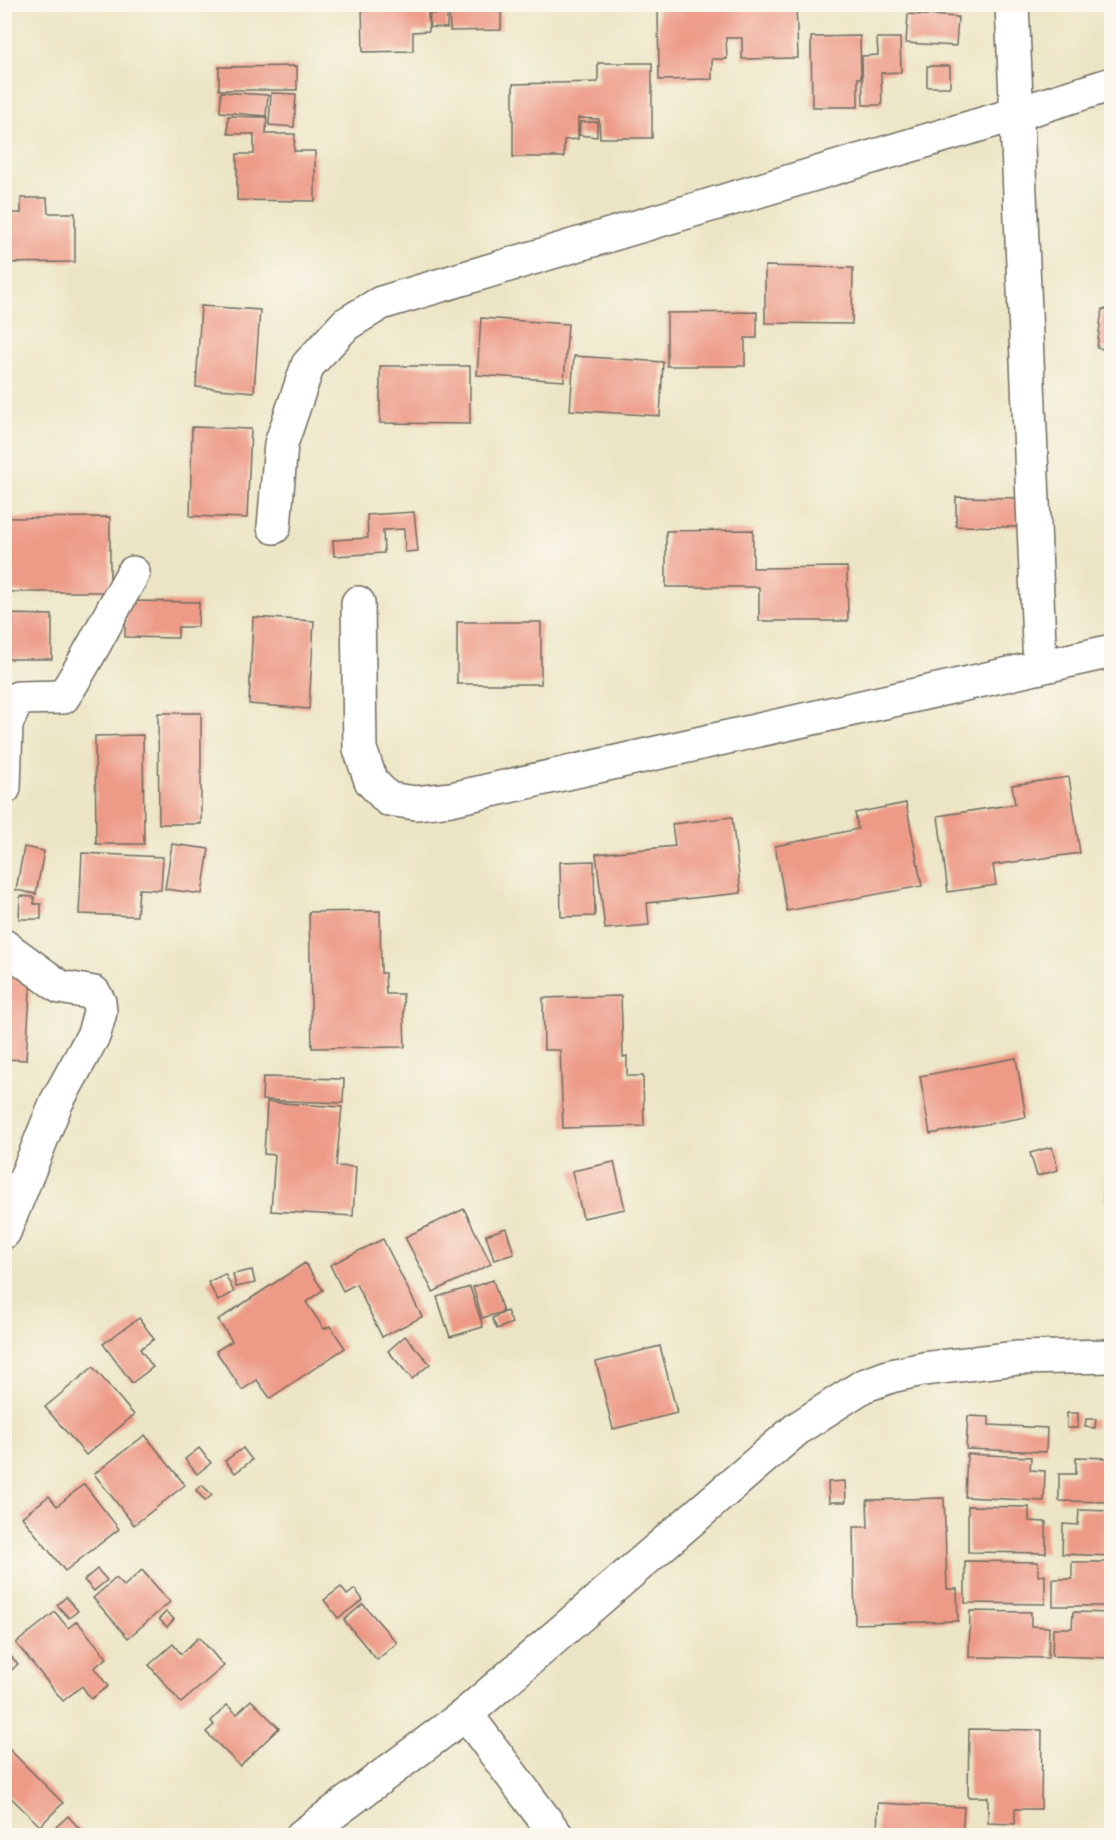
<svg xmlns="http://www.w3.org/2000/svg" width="1116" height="1840" viewBox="0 0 1116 1840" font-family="'IM FELL DW Pica',serif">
  <rect width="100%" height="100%" fill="#fbf7ec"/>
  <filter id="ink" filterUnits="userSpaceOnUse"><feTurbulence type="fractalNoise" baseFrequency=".0167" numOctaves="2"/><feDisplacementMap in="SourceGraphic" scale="12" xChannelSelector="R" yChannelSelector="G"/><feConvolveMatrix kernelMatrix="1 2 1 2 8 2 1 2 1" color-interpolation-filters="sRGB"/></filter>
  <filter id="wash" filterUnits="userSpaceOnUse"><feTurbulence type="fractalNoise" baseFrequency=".008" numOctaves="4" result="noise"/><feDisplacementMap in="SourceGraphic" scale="24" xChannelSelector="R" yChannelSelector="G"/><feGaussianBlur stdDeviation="1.35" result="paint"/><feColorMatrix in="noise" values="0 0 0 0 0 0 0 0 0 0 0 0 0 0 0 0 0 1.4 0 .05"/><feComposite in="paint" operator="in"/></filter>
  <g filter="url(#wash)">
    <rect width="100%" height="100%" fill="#ece5c5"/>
    <g id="blocks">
      <g fill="#ed9a86">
        <polygon points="362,4 501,4 501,30 450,31 449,12 428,12 429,31 413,32 413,51 363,52"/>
        <polygon points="796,4 798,58 742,59 742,38 726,38 727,59 712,59 712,79 659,80 658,5"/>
        <polygon points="430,14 447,14 447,28 429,27"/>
        <polygon points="908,14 958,17 956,46 906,43"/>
        <polygon points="860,36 861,78 858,78 858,107 812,107 811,37"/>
        <polygon points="877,38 900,38 901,72 881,73 882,105 863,105 862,56 878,55"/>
        <polygon points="598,63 652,63 652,138 600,138 599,119 578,118 578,139 564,140 564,157 513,157 513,84 598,82"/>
        <polygon points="297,66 297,90 219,90 219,67"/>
        <rect x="927" y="66" width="23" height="21"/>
        <polygon points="221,92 268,95 266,116 220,112"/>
        <polygon points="271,93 296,94 294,127 269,125"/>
        <polygon points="228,116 267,117 266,134 295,134 294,151 315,151 315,201 237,200 237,154 254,154 254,134 228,134"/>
        <polygon points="580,122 597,122 597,137 579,135"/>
        <polygon points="21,198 47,198 48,213 75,213 75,262 4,263 4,213 21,213"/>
        <polygon points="765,266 853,268 852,324 765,323"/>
        <polygon points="201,306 260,310 254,392 196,387"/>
        <polygon points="1102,309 1112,310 1112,350 1097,348"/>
        <polygon points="757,312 757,338 745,338 745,366 667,366 667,313"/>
        <polygon points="481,318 568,324 564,381 477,375"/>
        <polygon points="574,356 663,362 660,416 570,410"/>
        <polygon points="380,366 470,366 470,424 380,423"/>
        <polygon points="192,427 251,429 247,518 190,516"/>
        <polygon points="956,497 1020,498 1019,527 956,526"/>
        <polygon points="414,512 418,551 405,552 404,529 383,530 384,553 334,556 333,540 368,538 367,515"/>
        <polygon points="110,517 110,592 7,592 7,518"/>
        <polygon points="753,530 753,568 847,567 848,621 759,621 759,587 666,587 666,531"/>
        <polygon points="126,601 199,602 198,627 178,627 178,638 125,637"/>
        <polygon points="4,614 52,615 52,659 4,659"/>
        <polygon points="253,617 314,621 309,709 249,704"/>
        <rect x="457" y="622" width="84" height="62"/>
        <polygon points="158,713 201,713 201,824 159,824"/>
        <polygon points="143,735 144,844 96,844 95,736"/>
        <polygon points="1069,777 1080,853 993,865 996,885 948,892 938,816 1015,804 1012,785"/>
        <polygon points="906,803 922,886 787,911 775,846 858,829 855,813"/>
        <polygon points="732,817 741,893 647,903 649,925 605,929 596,854 675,846 672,824"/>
        <polygon points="172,844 209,849 202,894 165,889"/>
        <polygon points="24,847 44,851 36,894 16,890"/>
        <polygon points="82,853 163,857 161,890 139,889 137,916 79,914"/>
        <polygon points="594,861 595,916 561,917 560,862"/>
        <polygon points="20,896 34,897 34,904 41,904 41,919 19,919"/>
        <polygon points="380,911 381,973 385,973 386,994 403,994 405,1047 312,1048 309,912"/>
        <polygon points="4,972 31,974 26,1060 4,1059"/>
        <polygon points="621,996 623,1057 627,1056 627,1076 643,1076 644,1126 563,1128 560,1050 544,1050 543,998"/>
        <polygon points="1016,1058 1026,1117 930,1134 920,1076"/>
        <polygon points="263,1077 344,1079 343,1103 262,1100"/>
        <polygon points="267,1102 342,1107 336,1166 356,1167 353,1216 271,1211 275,1155 264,1154"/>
        <polygon points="1052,1147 1058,1170 1037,1176 1030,1153"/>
        <polygon points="614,1162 625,1209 583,1218 572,1171"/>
        <rect x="1106" y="1176" width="6" height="25"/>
        <polygon points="464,1209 491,1264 433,1292 405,1237"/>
        <polygon points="506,1228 514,1254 494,1260 486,1235"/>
        <polygon points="383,1239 422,1317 382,1337 356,1284 343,1291 330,1265"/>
        <polygon points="305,1263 323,1290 306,1302 324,1329 330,1326 345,1348 270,1398 257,1380 242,1390 216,1351 232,1341 218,1320"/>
        <polygon points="252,1270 255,1283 236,1287 233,1274"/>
        <polygon points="225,1274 234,1292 218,1301 208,1282"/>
        <polygon points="493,1280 503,1312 482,1318 473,1287"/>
        <polygon points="470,1287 483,1327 450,1337 437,1297"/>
        <polygon points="507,1311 512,1323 497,1329 492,1318"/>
        <polygon points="139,1318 154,1339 140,1349 153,1367 132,1383 103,1344"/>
        <polygon points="405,1336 430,1364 412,1379 388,1351"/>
        <polygon points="660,1346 677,1413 613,1429 596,1362"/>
        <polygon points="93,1367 134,1415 86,1455 45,1407"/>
        <rect x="1067" y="1413" width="11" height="15"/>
        <polygon points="968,1416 989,1417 989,1425 1047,1428 1046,1452 966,1449"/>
        <polygon points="1086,1419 1096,1419 1095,1428 1085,1427"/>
        <polygon points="145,1435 185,1485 134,1525 94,1474"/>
        <polygon points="199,1448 211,1463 197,1474 185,1459"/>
        <polygon points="243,1448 252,1460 235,1473 225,1461"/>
        <polygon points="967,1454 1031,1457 1030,1470 1045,1471 1044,1501 965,1497"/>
        <polygon points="1076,1457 1112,1458 1112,1502 1059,1501 1059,1474 1076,1474"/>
        <polygon points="845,1481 846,1502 829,1502 828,1482"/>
        <polygon points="84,1484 119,1529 65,1571 22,1517 49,1496 57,1506"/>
        <polygon points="202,1485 212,1495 205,1501 196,1490"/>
        <polygon points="944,1498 947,1589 957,1589 958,1621 855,1624 853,1527 868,1527 867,1500"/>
        <polygon points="968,1506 1029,1507 1029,1521 1046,1522 1046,1553 968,1552"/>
        <polygon points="1079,1510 1112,1511 1112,1556 1062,1554 1063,1524 1078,1525"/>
        <polygon points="965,1561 1038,1562 1038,1576 1045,1575 1045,1604 965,1603"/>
        <polygon points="1072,1562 1112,1562 1112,1606 1053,1606 1053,1579 1072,1579"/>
        <polygon points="97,1569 107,1580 94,1591 84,1580"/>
        <polygon points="142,1570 170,1602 128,1638 93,1598 116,1578 124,1586"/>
        <polygon points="341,1587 347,1595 355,1589 363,1600 338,1618 324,1600"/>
        <polygon points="66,1597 78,1611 69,1618 57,1605"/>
        <polygon points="363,1604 397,1643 377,1660 344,1620"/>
        <polygon points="970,1611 1031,1612 1031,1626 1049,1627 1048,1658 969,1657"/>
        <polygon points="55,1612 68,1628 77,1621 107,1658 94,1668 108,1686 91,1699 82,1686 63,1701 16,1643"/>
        <polygon points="166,1612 174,1619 167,1627 159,1619"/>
        <polygon points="1073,1612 1112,1613 1112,1658 1052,1656 1053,1628 1072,1628"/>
        <polygon points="199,1637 224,1666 181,1703 149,1665 173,1644 181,1654"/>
        <polygon points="4,1649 18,1664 4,1677"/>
        <polygon points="251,1700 279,1728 240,1766 206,1732 214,1725 211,1721 227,1705 237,1714"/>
        <polygon points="969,1729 1042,1730 1041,1809 1015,1809 1015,1824 988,1823 988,1797 968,1797"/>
        <polygon points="4,1744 63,1803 40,1826 4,1791"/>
        <polygon points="878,1803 964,1807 962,1836 877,1836"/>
        <polygon points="68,1816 86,1836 46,1836"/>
        <polygon points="1054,1832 1085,1834 1084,1836 1054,1836"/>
      </g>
    </g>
  </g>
  <g filter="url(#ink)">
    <use href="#blocks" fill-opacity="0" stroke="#6f6c61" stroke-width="1.5"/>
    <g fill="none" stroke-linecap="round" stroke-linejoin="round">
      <g stroke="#6f6c61" stroke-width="36">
        <g id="minor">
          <polyline points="1012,4 1040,667"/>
          <polyline points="274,527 281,444 308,365 346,324 381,303 1016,114 1112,84"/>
          <polyline points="358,603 360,749 371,781 388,799 416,803 451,799 1112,651"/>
          <path d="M4 788 6 724 18 698 63 697C89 658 109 615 133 573"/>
          <polyline points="4,946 60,987 94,993 99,1002 100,1012 94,1034 56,1103 4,1232"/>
          <polyline points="466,1714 557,1836"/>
          <polyline points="302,1836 466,1714 798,1428 863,1386 891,1376 923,1369 1018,1358 1112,1356"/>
        </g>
      </g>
      <use href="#minor" stroke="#fff" stroke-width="33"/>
    </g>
  </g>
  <rect width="1116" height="1840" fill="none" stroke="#fbf7ec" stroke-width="24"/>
</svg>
